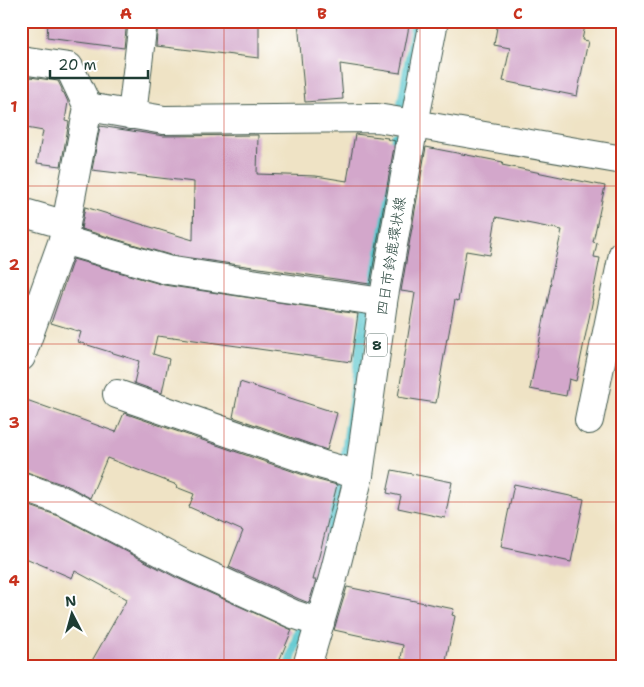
<svg xmlns="http://www.w3.org/2000/svg" width="644" height="687" viewBox="0 0 644 687" font-family="'Shantell Sans','Klee One',sans-serif">
  <rect width="100%" height="100%" fill="#fff"/>
  <filter id="ink" filterUnits="userSpaceOnUse"><feTurbulence type="fractalNoise" baseFrequency=".02" numOctaves="2"/><feDisplacementMap in="SourceGraphic" scale="10" xChannelSelector="R" yChannelSelector="G"/><feConvolveMatrix kernelMatrix="1 2 1 2 8 2 1 2 1" color-interpolation-filters="sRGB"/></filter>
  <filter id="wash" filterUnits="userSpaceOnUse"><feTurbulence type="fractalNoise" baseFrequency=".0096" numOctaves="4" result="noise"/><feDisplacementMap in="SourceGraphic" scale="20" xChannelSelector="R" yChannelSelector="G"/><feGaussianBlur stdDeviation="1.12" result="paint"/><feColorMatrix in="noise" values="0 0 0 0 0 0 0 0 0 0 0 0 0 0 0 0 0 1.4 0 .05"/><feComposite in="paint" operator="in"/></filter>
  <g filter="url(#wash)">
    <rect width="100%" height="100%" fill="#efe3c5"/>
    <g fill="none" stroke-linecap="round" stroke-linejoin="round">
      <g stroke="#58c6ce" stroke-width="10">
        <polyline points="402,104 416,21"/>
        <polyline points="306,607 317,583 340,494 366,311 396,137"/>
        <polyline points="289,666 299,630"/>
      </g>
    </g>
    <g id="blocks">
      <g fill="#d3a7cb">
        <polygon points="48,21 127,21 124,48 47,38"/>
        <polygon points="158,21 259,21 259,58 156,46"/>
        <polygon points="298,21 410,21 400,73 340,64 343,99 305,102"/>
        <polygon points="498,21 586,21 582,40 588,41 577,96 503,81 510,48 494,45"/>
        <polygon points="30,77 58,81 62,89 62,92 64,93 68,102 65,121 69,122 61,166 37,163 43,131 21,127 21,85 28,87"/>
        <polygon points="100,126 164,136 258,135 257,174 316,176 347,181 355,134 388,138 387,139 395,141 370,284 170,255 81,229 85,207 193,240 194,182 92,170"/>
        <polygon points="426,147 503,162 502,165 605,186 593,242 597,243 594,257 600,258 592,298 593,299 576,381 569,379 566,396 530,389 551,283 550,282 562,230 496,217 490,255 466,251 458,301 455,300 448,338 447,338 436,403 398,397 415,293 401,291"/>
        <polygon points="73,259 164,285 358,314 351,362 173,337 173,338 157,336 153,354 169,359 162,393 134,383 139,361 78,342 81,332 51,323"/>
        <polygon points="240,382 337,413 327,450 233,417"/>
        <polygon points="21,398 116,432 124,413 318,480 337,485 313,580 316,580 309,603 299,599 229,567 243,531 189,507 194,494 176,487 177,485 107,458 90,498 70,487 21,470"/>
        <polygon points="392,470 452,482 445,518 398,508 401,496 387,493"/>
        <polygon points="514,484 584,499 571,562 501,547"/>
        <polygon points="30,506 59,516 177,578 292,630 277,666 89,666 127,599 75,571 72,578 21,556 21,527"/>
        <polygon points="347,587 454,609 452,615 455,616 445,666 435,666 401,659 403,645 334,630"/>
      </g>
    </g>
  </g>
  <g filter="url(#ink)">
    <use href="#blocks" fill-opacity="0" stroke="#3e564a" stroke-width="1"/>
    <g fill="none" stroke-linecap="round" stroke-linejoin="round">
      <g stroke="#3e564a" stroke-width="30">
        <g id="minor">
          <polyline points="21,60 69,67 88,107 63,240 21,357"/>
          <polyline points="88,107 164,120 377,118 414,124 623,160"/>
          <polyline points="132,115 143,21"/>
          <polyline points="21,212 66,225"/>
          <polyline points="63,240 167,270 277,287 383,302"/>
          <polyline points="117,394 323,465 359,475"/>
          <polyline points="589,420 623,254"/>
          <polyline points="21,486 65,502 184,564 293,614 320,623"/>
        </g>
      </g>
      <g stroke="#3e564a" stroke-width="30">
        <polyline id="major" points="307,666 333,578 359,475 383,302 414,124 434,21"/>
      </g>
      <use href="#minor" stroke="#fff" stroke-width="28"/>
      <use href="#major" stroke="#fff" stroke-width="28"/>
    </g>
  </g>
  <path fill="none" stroke="#c8321e" stroke-width="1" stroke-opacity="0.55" d="M224 21V666M420 21V666M21 186H623M21 344H623M21 502H623"/>
  <g text-anchor="middle" dominant-baseline="central" stroke-width="4" stroke-linejoin="round" paint-order="stroke">
    <rect fill="#fff" stroke="#627771" stroke-width="1" x="367" y="333.5" width="20" height="23" rx="4"/>
    <g font-size="14" font-weight="bold" fill="#1f3d34">
      <text x="377" y="345">8</text>
    </g>
    <g font-size="15" fill="#1f3d34" stroke="#fff">
      <text transform="translate(391 256) rotate(-81)">四日市鈴鹿環状線</text>
    </g>
  </g>
  <rect width="644" height="687" fill="none" stroke="#fff" stroke-width="55"/>
  <g transform="translate(72 614) rotate(354)" stroke="#ffffff" stroke-width="4" paint-order="stroke">
  <path d="M0-4L9 19L0 12L-9 19Z" fill="#1f3d34"/>
  <text y="-8" font-size="14" font-weight="bold" text-anchor="middle" fill="#1f3d34">N</text>
  </g>
  <path d="M50 70v8h98v-8" fill="none" stroke="#1f3d34" stroke-width="2.5"/>
  <text x="58" y="70" font-size="15" fill="#1f3d34" stroke="#ffffff" stroke-width="4" paint-order="stroke">20 m</text>
  <rect x="28" y="28" width="588" height="632" fill="none" stroke="#c8321e" stroke-width="2"/>
  <g font-size="16" text-anchor="middle" font-weight="bold" fill="#c8321e">
    <text x="126" y="19">A</text>
    <text x="322" y="19">B</text>
    <text x="518" y="19">C</text>
    <text x="14" y="112">1</text>
    <text x="14" y="270">2</text>
    <text x="14" y="428">3</text>
    <text x="14" y="586">4</text>
  </g>
</svg>
